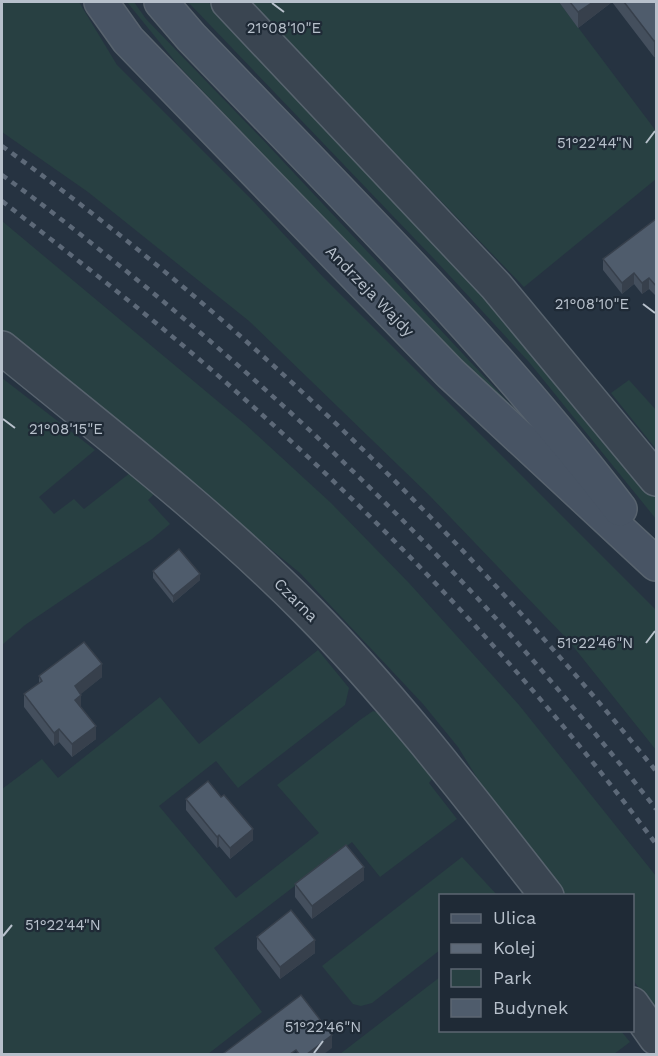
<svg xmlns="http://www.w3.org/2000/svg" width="658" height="1056" viewBox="0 0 658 1056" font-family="'Work Sans',sans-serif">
  <rect width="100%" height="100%" fill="#263341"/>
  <g fill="#284042">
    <polygon points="2,2 79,2 117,65 255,203 323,277 656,610 656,750 568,640 430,496 249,321 88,192 2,132"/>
    <polygon points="127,2 134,2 146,19 265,142 564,462 563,469 178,65"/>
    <polygon points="188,2 208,2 248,41 497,307 610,437 656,499 656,519 529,362 437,262"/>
    <polygon points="249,2 559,2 656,131 656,179 524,287"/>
    <polygon points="2,221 245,424 331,503 409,583 519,705 656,876 656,1011 633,980 632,896 564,895 495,807 458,747 423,704 300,573 2,330"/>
    <polygon points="2,378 95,450 39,497 54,514 74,499 84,509 130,473 154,494 148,500 170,524 152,539 25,625 2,645"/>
    <polygon points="629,380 656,410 656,449 611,393"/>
    <polygon points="318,650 349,688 345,705 238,788 216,761 159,806 236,898 319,833 277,785 360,720 373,711 379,713 433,778 429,783 457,819 380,877 352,842 214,948 262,1012 208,1054 2,1054 2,789 42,759 58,778 160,697 199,744"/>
    <polygon points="462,857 497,895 440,896 440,950 372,1003 361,1006 353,1004 322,966"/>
    <polygon points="440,977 440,1030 621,1031 630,1042 614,1054 340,1054"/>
  </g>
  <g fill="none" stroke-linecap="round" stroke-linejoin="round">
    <g stroke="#58636e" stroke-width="36">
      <g id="minor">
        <polyline points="228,2 496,286 656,479"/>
        <path d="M2 348C106 433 213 515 308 611 394 698 471 799 547 896"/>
        <polyline points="632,1004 656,1038"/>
      </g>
    </g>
    <g stroke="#58636e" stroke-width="36">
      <g id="secondary">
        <polyline points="101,2 128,40 450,373 656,564"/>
        <path d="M161 2 191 37C338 190 491 341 620 509"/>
      </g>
    </g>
    <use href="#minor" stroke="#3a4551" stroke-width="33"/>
    <use href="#secondary" stroke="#485464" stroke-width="33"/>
    <g stroke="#5d6978" stroke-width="4.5" stroke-dasharray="6 6" stroke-linecap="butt">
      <path d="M2 146C248 323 465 536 656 771"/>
      <path d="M2 175C44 205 85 238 125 270 251 372 371 483 481 602 542 669 600 738 656 809"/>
      <path d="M2 201C71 255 141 309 207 366 372 509 526 669 656 844"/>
    </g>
  </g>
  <g fill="#444f5d">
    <polygon points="559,2 657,2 657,55 654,57 612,2 578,28"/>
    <polygon points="657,220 657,297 649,289 642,294 634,284 622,294 603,270 603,259"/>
    <polygon points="153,571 200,580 173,603 153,578"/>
    <polygon points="39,676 102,677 80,694 81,707 96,739 72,757 59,742 54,746 24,707 24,694 39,683"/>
    <polygon points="186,799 253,840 230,859 219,846 217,848 186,810"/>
    <polygon points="364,880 312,919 295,897 295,884"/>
    <polygon points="257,937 315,953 280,979 257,949"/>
  </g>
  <g fill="#37404c">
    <polygon points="593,2 612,2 578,28 578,12"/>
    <polygon points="657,39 657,55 654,57 654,41"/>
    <polygon points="634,273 634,284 622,294 622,283"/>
    <polygon points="649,278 649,289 642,294 642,283"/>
    <polygon points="200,574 200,580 173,603 173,596"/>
    <polygon points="102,664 102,677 75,699 75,686"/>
    <polygon points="81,695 81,708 75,700"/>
    <polygon points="96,726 96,739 72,757 72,744"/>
    <polygon points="59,729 59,742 54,746 54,733"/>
    <polygon points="253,829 253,840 230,859 230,848"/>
    <polygon points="219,835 219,846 217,848 217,837"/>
    <polygon points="364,867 364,880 312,919 312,906"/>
    <polygon points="315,940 315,953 280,979 280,967"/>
    <polygon points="332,1035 332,1048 324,1054 307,1054"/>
  </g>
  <g fill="#4f5c6c" stroke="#37404c" stroke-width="1.5">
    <polygon points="570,2 593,2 578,12"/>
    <polygon points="624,2 657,2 657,39 654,41"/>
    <polygon points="656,219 657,287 649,278 642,283 634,273 622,283 603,259"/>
    <polygon points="179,549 200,574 173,596 153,571"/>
    <polygon points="84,642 102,664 75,686 81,695 75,700 96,726 72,744 59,729 54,733 24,694 42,681 39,676"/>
    <polygon points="208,781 221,797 224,795 253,829 230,848 219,835 217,837 186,799"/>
    <polygon points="346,845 364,867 312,906 295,884"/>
    <polygon points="291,910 315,940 280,967 257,937"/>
    <polygon points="301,995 332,1035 307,1054 299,1054 296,1050 290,1054 226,1054 224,1053"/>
  </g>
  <path fill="none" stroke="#b7c0cb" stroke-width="2" d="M272 3 284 12M646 143 655 131M643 304 655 313M3 419 15 428M646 643 655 631M3 936 12 925M314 1053 323 1041"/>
  <g text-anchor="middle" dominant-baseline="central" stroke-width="4.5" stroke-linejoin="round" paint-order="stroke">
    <g font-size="16" fill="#b7c0cb" stroke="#1f2a36">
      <text transform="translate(370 291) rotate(46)">Andrzeja Wajdy</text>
      <text transform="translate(296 600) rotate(45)">Czarna</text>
    </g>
  </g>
  <g font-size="15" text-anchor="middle" fill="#b7c0cb" stroke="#1f2a36" stroke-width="4.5" stroke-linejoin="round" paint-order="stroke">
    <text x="284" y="33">21°08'10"E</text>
    <text x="595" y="148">51°22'44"N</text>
    <text x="592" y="309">21°08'10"E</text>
    <text x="66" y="434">21°08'15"E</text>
    <text x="595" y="648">51°22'46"N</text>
    <text x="63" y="930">51°22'44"N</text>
    <text x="323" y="1032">51°22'46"N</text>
  </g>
  <rect width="658" height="1056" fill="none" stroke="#b7c0cb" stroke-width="6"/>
  <rect x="439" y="894" width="195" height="138" fill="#1f2a36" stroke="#5c6672" stroke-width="1.5"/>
  <rect x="451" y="914" width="30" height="9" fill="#485464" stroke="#5c6672" stroke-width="1.5"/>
  <text x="493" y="924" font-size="18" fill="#b7c0cb">Ulica</text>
  <rect x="451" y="944" width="30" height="9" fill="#5d6978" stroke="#5c6672" stroke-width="1.5"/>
  <text x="493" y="954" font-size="18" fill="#b7c0cb">Kolej</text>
  <rect x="451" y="969" width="30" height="18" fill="#284042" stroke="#5c6672" stroke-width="1.5"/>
  <text x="493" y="984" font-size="18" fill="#b7c0cb">Park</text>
  <rect x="451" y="999" width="30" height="18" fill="#4f5c6c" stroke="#5c6672" stroke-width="1.5"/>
  <text x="493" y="1014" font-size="18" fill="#b7c0cb">Budynek</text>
</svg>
